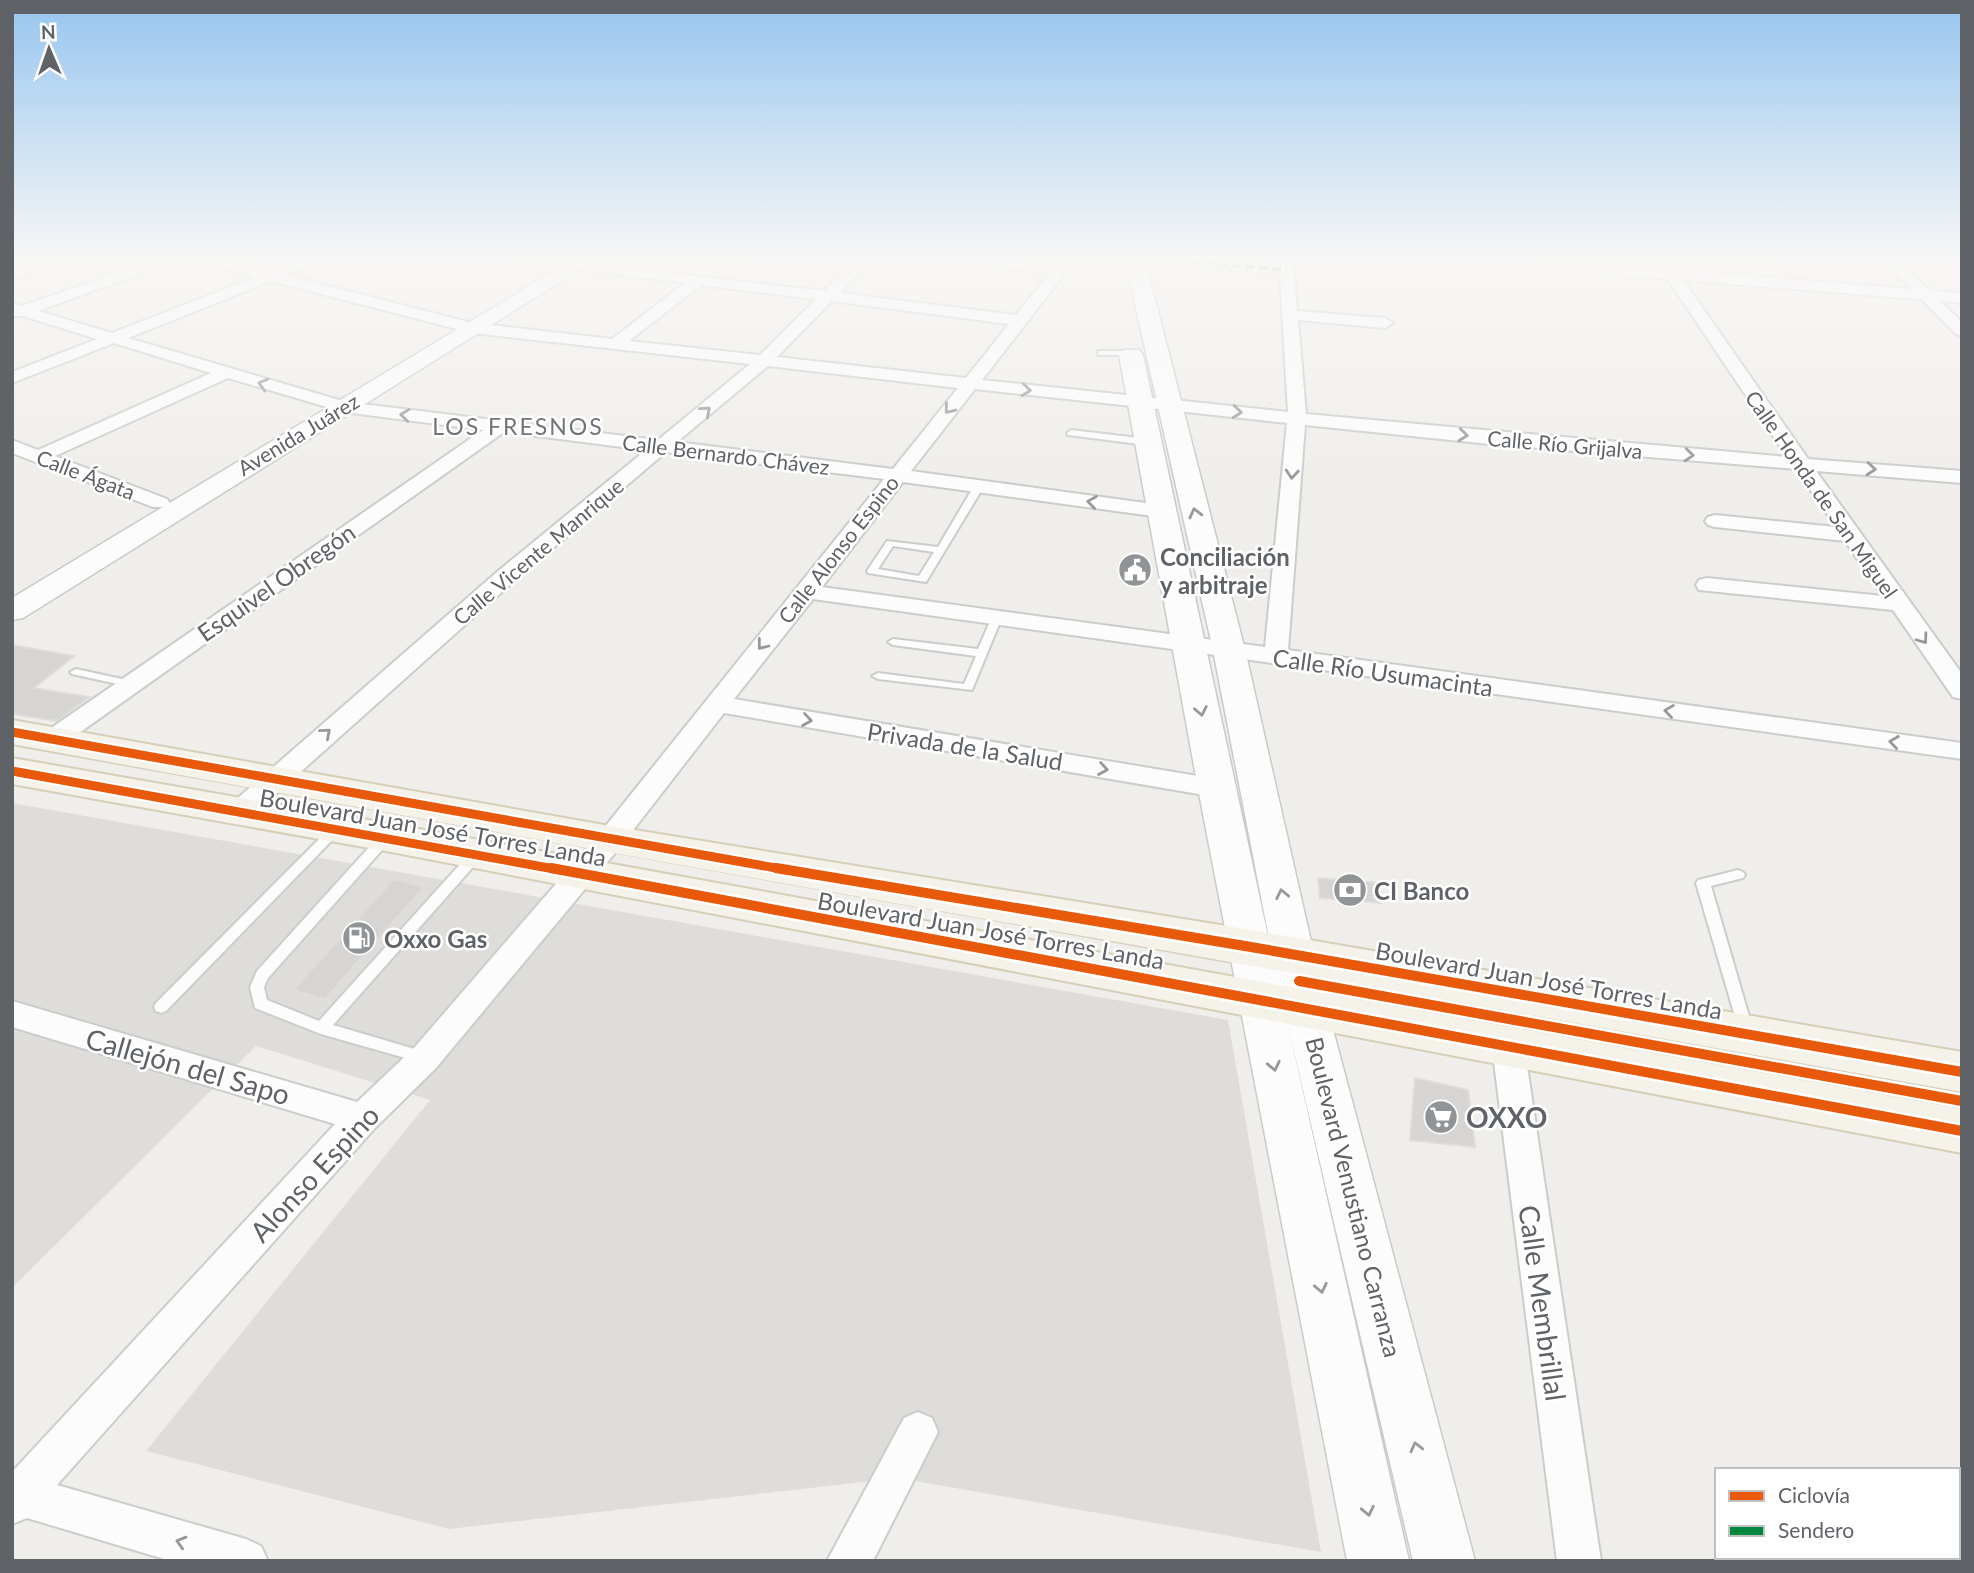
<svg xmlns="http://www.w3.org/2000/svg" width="1974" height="1573" viewBox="0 0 1974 1573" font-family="Lato,sans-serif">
  <rect width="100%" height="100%" fill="#efeeea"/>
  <polygon fill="#dfddda" points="12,803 1228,1020 1321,1552 898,1478 449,1529 146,1451 430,1100 256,1046 12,1288"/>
  <g fill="#d6d5d3" stroke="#deddd9" stroke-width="2">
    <polygon points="12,645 74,656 34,688 89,697 57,721 12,714"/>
    <polygon points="1318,878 1379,883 1382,903 1320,898"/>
    <polygon points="394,879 424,887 325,999 293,990"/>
    <polygon points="1415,1078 1468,1090 1475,1147 1410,1140"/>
  </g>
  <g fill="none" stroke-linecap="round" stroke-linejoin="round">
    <g stroke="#cbcccc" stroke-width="4">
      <g id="service">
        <polygon points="1098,351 1131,351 1135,353 1131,355 1098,355"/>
        <polygon points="1071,430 1147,439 1151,442 1147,445 1068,435 1067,433"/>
        <path d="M979 483 984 486 926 582 868 573 867 571 887 541 938 547 974 486ZM893 546 934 552 919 576 878 569Z"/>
        <polygon points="997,614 1002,617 972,690 878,679 872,676 878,673 964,684 976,656 893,645 888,642 893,639 978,649 992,617"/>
        <polygon points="76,669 131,681 137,684 131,687 72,674 70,672"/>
        <polygon points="336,825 342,829 340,832 166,1011 161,1013 156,1011 154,1007 156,1003 332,826"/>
        <polygon points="386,832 391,834 392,837 391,840 268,978 264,987 267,1000 319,1021 471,852 481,852 482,855 481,858 333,1025 428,1053 431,1057 428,1061 423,1063 321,1034 255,1008 250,987 257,971 381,834"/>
        <polygon points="1738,870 1743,872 1745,875 1743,878 1711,886 1753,1030 1751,1034 1746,1036 1741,1034 1739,1030 1696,883 1698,880"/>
      </g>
    </g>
    <g stroke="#cbcccc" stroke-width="4">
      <g id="minor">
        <polygon points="41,260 61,260 59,263 12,278 12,269"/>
        <path d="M153 260H172L170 263 38 311 112 333 255 277 203 263 201 260H223L269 271 298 260H317L315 263 285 275 472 323 612 339 685 283 576 269 569 265 571 262 824 291 856 260H871L840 293 1016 315 1050 273 965 264 958 260H1001L1056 265 1061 260H1075L982 380 1288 412 1280 274 1178 264 1171 260H1220L1279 265V260H1293L1297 311 1385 318 1393 323 1385 328 1298 320 1306 414 1787 457 1655 260H1669L1808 459 1962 471V483L1816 471 1962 674V699L1953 697 1893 610 1699 590 1696 585 1699 580 1707 578 1883 596 1845 541 1715 527 1708 525 1705 521 1708 517 1715 515 1836 527 1796 469 1489 444 1305 425 1288 650 1962 743V759L813 599 734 699 1216 779 1225 782 1229 788 1225 794 1216 797 724 713 620 847 436 1068 375 1128 57 1485 246 1539 261 1546 268 1561H171L27 1518 12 1524V1472L335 1124 12 1027V1001L357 1102 414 1048 600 833 884 479 666 452 513 582 249 818 240 820 231 818 227 811 231 804 497 572 646 450 504 432 62 745 53 747 44 745 40 739 44 733 483 430 344 412 228 378 55 456 167 499 170 503 167 507H153L12 453V440L38 450 211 373 114 343 12 383V372L97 339 23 316H12V303L22 306ZM271 281 472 333 750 364 658 440 346 402 128 338ZM701 285 816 299 760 355 629 341ZM832 301 1009 324 966 378 777 357ZM768 366 958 388 893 469 677 442ZM975 389 1287 423 1265 647 822 587 903 482 1160 517 1167 515 1170 511 1167 507 1160 505 911 471Z"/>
        <polygon points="543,260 568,260 569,262 562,266 545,263"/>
        <polygon points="1883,260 1898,260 1962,322 1962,336 1956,334"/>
        <polygon points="1508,1033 1519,1037 1524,1046 1601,1561 1557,1561 1492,1046 1497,1037"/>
        <polygon points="918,1412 932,1418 938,1432 873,1561 827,1561 904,1418"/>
      </g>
    </g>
    <g stroke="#cbcccc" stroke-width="3">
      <polygon id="tertiary" points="1484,260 1552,260 1962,293 1962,303 1493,265"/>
    </g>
    <g stroke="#cacacb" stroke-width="3">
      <g id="secondary">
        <polygon points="572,260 595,260 23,618 12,620 12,598"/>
        <polygon points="1125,260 1145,260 1245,650 1320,981 1475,1561 1413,1561 1287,1021 1409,1561 1347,1561 1198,788 1119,355 1123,350 1139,350 1143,355 1275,969 1213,650"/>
      </g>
    </g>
    <g stroke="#d7ceb8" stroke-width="4">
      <g id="primary">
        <path d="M12 720 610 826 1251 930 1962 1052V1092C1312 975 661 864 12 744Z"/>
        <polygon points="12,758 386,823 1962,1109 1962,1153 386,851 12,784"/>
      </g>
    </g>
    <use href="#service" fill="#fdfcfc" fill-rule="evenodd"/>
    <use href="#minor" fill="#fdfcfc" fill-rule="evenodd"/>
    <use href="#tertiary" fill="#fdfcfc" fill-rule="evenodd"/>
    <use href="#secondary" fill="#fdfcfc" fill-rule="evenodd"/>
    <use href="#primary" fill="#f4f2e9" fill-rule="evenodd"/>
    <polyline stroke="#00873e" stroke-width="4.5" stroke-dasharray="9 4.5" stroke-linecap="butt" points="1178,260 1286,270"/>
    <g stroke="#fff" stroke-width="13">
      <g id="cycleway-far1">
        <polyline points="12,732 787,870"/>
        <polyline points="12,771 560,870"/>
      </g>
    </g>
    <g stroke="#fff" stroke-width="15">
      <g id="cycleway">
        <polyline points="551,868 1962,1131"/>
        <polyline points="776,868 1251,947 1962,1072"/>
        <polyline points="1299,981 1962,1101"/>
      </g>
    </g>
    <use href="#cycleway-far1" stroke="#e8590c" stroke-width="9"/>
    <use href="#cycleway" stroke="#e8590c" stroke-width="10"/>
  </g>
  <defs><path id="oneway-chevron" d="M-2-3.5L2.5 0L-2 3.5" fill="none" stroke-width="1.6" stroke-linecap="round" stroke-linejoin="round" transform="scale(1.75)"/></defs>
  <g stroke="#96999c">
    <use href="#oneway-chevron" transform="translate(263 384) rotate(-164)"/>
    <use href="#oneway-chevron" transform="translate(1026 390) rotate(6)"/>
    <use href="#oneway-chevron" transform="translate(949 409) rotate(129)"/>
    <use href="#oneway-chevron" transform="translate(706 411) rotate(-41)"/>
    <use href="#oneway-chevron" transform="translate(1237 412) rotate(5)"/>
    <use href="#oneway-chevron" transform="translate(405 415) rotate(-173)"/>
    <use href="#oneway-chevron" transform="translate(1463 435) rotate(6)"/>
    <use href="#oneway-chevron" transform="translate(1689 455) rotate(5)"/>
    <use href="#oneway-chevron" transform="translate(1871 469) rotate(5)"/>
    <use href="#oneway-chevron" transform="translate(1292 474) rotate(95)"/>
    <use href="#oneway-chevron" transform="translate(1092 502) rotate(-172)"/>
    <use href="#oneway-chevron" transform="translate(1195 513) rotate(-104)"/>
    <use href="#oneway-chevron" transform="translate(1923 639) rotate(54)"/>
    <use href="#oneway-chevron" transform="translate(762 645) rotate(128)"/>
    <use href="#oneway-chevron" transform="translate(1201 711) rotate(79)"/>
    <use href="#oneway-chevron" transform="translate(1669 711) rotate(-172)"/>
    <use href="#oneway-chevron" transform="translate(807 720) rotate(9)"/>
    <use href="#oneway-chevron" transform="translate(326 733) rotate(-41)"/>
    <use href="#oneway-chevron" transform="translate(1894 742) rotate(-172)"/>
    <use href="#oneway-chevron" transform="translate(1103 769) rotate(9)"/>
    <use href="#oneway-chevron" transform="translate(1282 894) rotate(-102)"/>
    <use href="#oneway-chevron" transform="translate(1274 1066) rotate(78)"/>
    <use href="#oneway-chevron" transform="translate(1321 1288) rotate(78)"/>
    <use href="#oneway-chevron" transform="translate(1416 1447) rotate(-104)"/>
    <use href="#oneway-chevron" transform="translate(1368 1511) rotate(78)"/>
    <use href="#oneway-chevron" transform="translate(181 1542) rotate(-164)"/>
  </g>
  <linearGradient id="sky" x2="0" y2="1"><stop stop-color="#97c6ef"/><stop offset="0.54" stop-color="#f8f7f6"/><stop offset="1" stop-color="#f8f7f6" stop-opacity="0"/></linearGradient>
  <rect width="1974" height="480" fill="url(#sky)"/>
  <defs>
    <g id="civic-disc" transform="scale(1.75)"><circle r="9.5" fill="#919496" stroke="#fff"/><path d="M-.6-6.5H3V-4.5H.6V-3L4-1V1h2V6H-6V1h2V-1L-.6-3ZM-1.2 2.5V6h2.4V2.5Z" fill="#fff"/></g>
    <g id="bank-disc" transform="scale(1.75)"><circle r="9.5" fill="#919496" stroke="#fff"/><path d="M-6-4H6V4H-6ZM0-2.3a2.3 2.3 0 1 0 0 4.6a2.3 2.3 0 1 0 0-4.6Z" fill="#fff"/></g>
    <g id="fuel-disc" transform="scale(1.75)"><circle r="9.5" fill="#919496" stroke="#fff"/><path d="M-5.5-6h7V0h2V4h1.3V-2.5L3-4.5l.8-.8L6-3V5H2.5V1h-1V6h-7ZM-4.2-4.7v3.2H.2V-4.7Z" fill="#fff"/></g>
    <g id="supermarket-disc" transform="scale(1.75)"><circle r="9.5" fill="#919496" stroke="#fff"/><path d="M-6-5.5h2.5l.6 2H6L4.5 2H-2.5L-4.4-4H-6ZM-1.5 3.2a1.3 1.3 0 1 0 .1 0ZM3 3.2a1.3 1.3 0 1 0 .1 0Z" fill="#fff"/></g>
  </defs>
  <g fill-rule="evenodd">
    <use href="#civic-disc" x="1135" y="570"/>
    <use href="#bank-disc" x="1350" y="890"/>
    <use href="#fuel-disc" x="359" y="938"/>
    <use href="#supermarket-disc" x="1441" y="1117"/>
  </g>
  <g text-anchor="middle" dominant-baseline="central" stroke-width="5" stroke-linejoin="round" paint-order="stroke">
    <g font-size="21" fill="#5f6368" stroke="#fff">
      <text transform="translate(298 434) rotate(-31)">Avenida Juárez</text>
      <text transform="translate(1565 444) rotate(5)">Calle Río Grijalva</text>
      <text transform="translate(726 454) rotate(7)">Calle Bernardo Chávez</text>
      <text transform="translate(86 474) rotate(21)">Calle Ágata</text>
      <text transform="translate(1822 494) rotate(55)">Calle Honda de San Miguel</text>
      <text transform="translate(838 549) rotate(-52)">Calle Alonso Espino</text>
      <text transform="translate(538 551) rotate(-40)">Calle Vicente Manrique</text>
    </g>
    <g font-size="23" letter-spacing="2" fill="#70757a" stroke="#fff">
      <text x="518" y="426">LOS FRESNOS</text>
    </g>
    <g font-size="24" font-weight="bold" fill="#5f6368" stroke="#fff" text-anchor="start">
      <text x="1160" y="556">Conciliación<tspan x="1160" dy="28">y arbitraje</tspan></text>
      <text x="1374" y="890">CI Banco</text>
      <text x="384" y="938">Oxxo Gas</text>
    </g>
    <g font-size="24" fill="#5f6368" stroke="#fff">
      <text transform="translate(276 582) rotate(-35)">Esquivel Obregón</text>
      <text transform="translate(1383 672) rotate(8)">Calle Río Usumacinta</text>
      <text transform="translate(965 746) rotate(9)">Privada de la Salud</text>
      <text transform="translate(433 827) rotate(10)">Boulevard Juan José Torres Landa</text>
      <text transform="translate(991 930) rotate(10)">Boulevard Juan José Torres Landa</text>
      <text transform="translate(1549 980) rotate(10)">Boulevard Juan José Torres Landa</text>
      <text transform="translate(1354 1197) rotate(76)">Boulevard Venustiano Carranza</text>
    </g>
    <g font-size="28" fill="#5f6368" stroke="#fff">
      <text transform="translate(188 1066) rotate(16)">Callejón del Sapo</text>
      <text transform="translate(314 1173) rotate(-47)">Alonso Espino</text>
      <text transform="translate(1543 1303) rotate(82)">Calle Membrillal</text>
    </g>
    <g font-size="28" font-weight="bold" fill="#5f6368" stroke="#fff" text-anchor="start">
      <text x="1466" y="1117">OXXO</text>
    </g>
  </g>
  <rect width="1974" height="1573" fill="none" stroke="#5f6368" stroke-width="28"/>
  <rect x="1715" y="1468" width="245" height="91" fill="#ffffff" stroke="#bfc1c3" stroke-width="2"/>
  <rect x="1729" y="1491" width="35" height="10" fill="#e8590c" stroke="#bfc1c3" stroke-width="2"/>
  <text x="1778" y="1503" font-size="21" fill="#5f6368">Ciclovía</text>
  <rect x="1729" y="1526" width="35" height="10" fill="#00873e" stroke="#bfc1c3" stroke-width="2"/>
  <text x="1778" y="1538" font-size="21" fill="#5f6368">Sendero</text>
  <g transform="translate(49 49) rotate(358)" stroke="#ffffff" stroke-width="5" paint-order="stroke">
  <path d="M0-5L12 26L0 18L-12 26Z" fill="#5f6368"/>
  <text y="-10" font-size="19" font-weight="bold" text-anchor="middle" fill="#5f6368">N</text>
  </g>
</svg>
